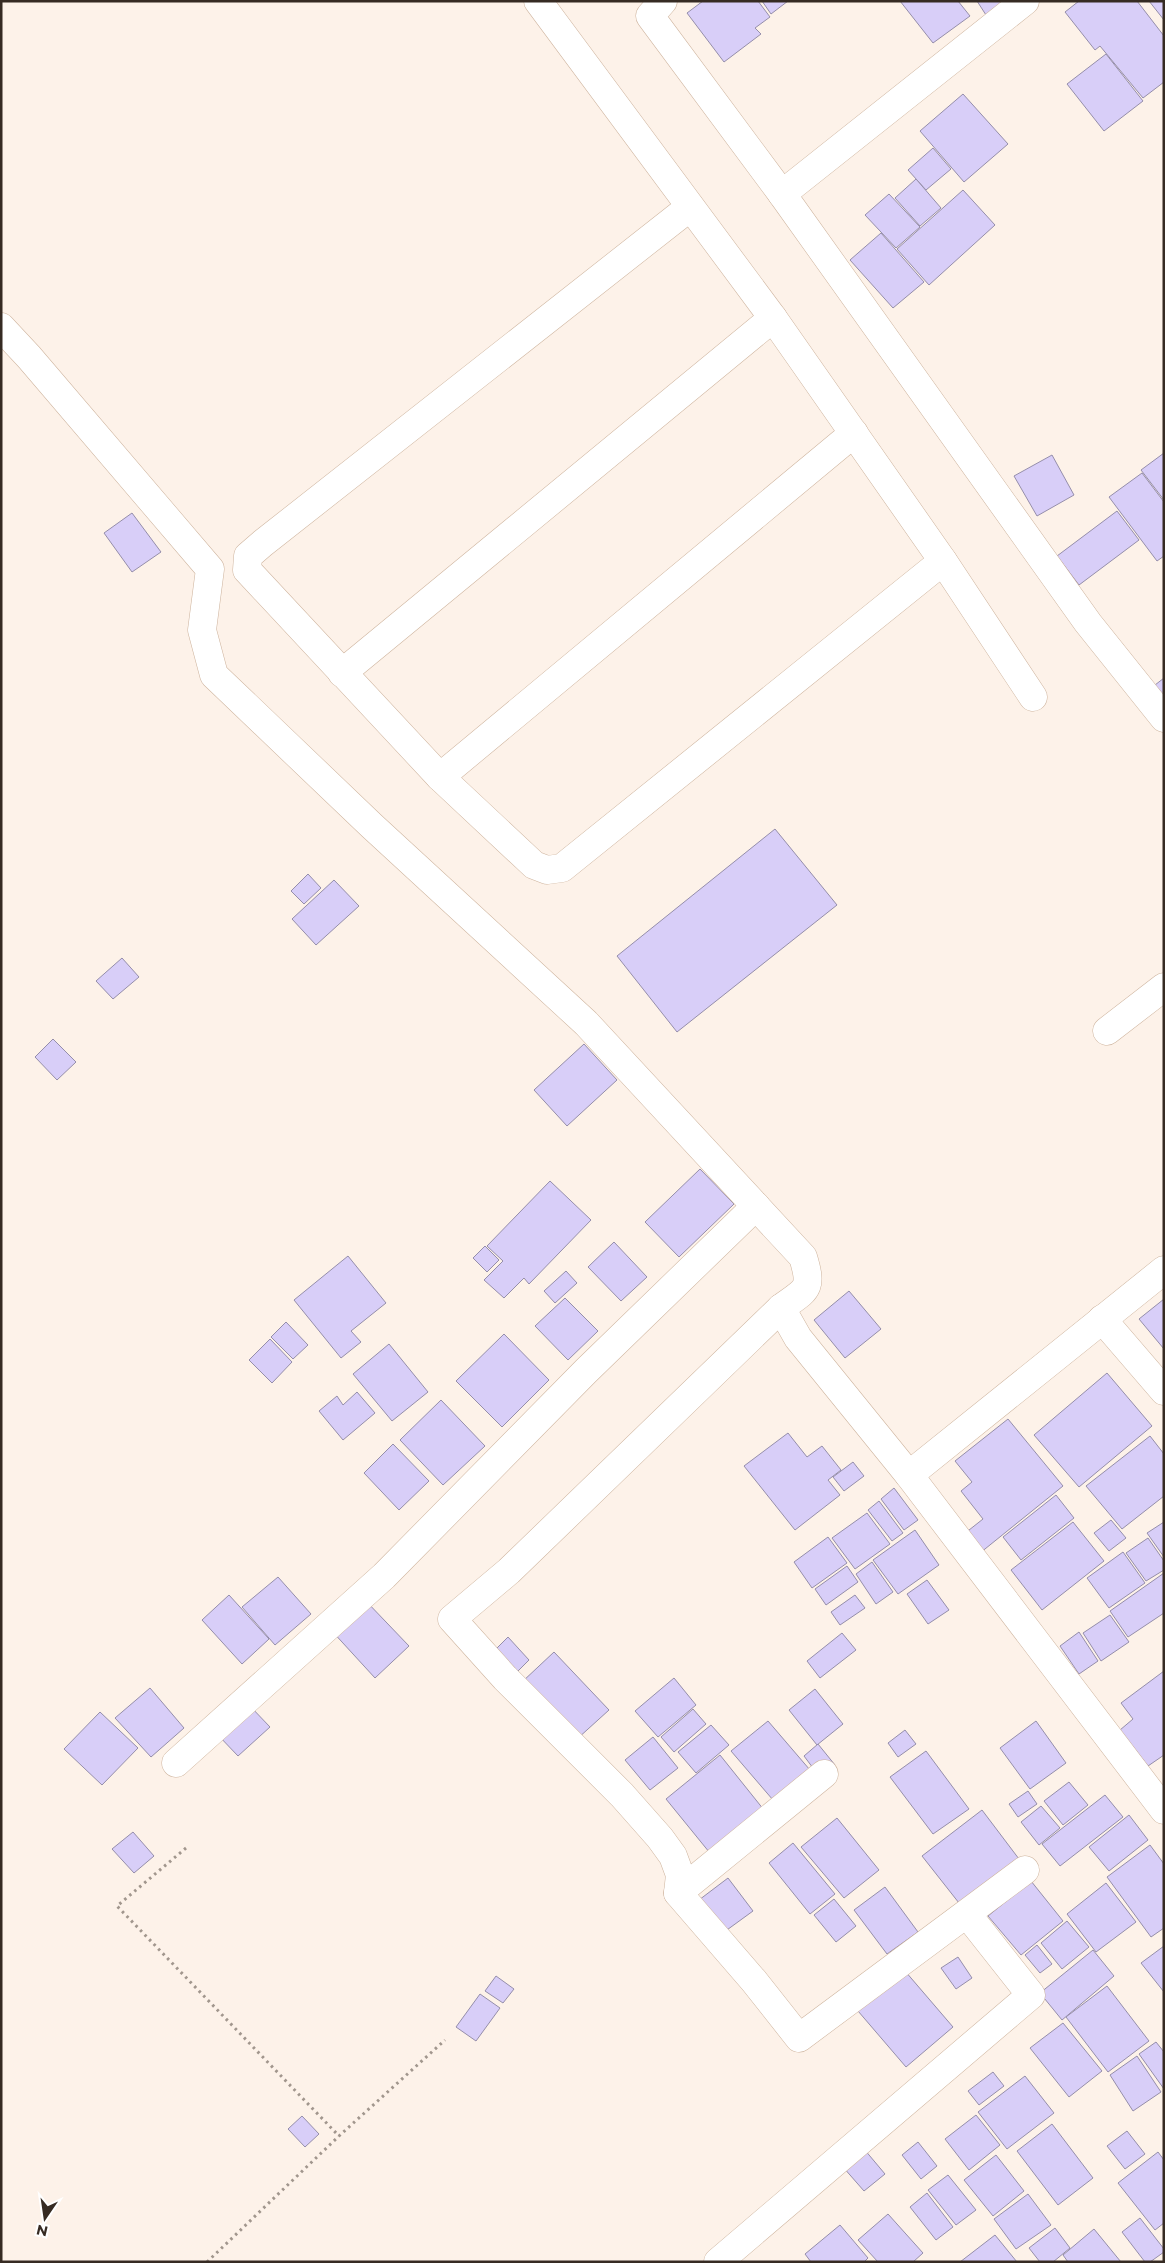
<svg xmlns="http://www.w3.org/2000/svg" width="1165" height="2263" viewBox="0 0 1165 2263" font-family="Montserrat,sans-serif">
  <rect width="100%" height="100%" fill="#fdf2e9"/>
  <g fill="#d8cef8" stroke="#958eaa">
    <polygon points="703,1 758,1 770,17 755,28 761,34 724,62 687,13"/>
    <polygon points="762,1 788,1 771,14"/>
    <polygon points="900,1 958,1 970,16 933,43"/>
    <polygon points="977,1 1007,1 986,15"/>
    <polygon points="1079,1 1137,1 1164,36 1164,82 1143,98 1100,46 1095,50 1065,12"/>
    <polygon points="1149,1 1164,1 1164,20"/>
    <polygon points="1106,54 1143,101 1104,131 1067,84"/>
    <polygon points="963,94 1008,144 964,182 920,131"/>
    <polygon points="933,148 951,169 926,190 908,170"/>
    <polygon points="916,179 941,208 920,226 895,198"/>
    <polygon points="963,190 995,225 929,285 897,249"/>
    <polygon points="889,194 920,227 896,248 865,215"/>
    <polygon points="881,233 924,282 893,308 850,260"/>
    <polygon points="1164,453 1164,500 1141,470"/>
    <polygon points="1052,455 1074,495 1037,516 1014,476"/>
    <polygon points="1142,473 1164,502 1164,556 1157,561 1109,497"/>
    <polygon points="1117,511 1139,540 1079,585 1057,556"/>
    <polygon points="132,513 161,552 132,572 104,533"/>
    <polygon points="1164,678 1164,696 1155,685"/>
    <polygon points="775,829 837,905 677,1032 617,956"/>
    <polygon points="308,874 321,888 304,904 291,891"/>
    <polygon points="334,880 359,906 316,945 292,919"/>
    <polygon points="122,958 139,977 113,999 96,981"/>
    <polygon points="53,1039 76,1062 57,1080 35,1057"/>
    <polygon points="584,1044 617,1080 567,1126 534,1090"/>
    <polygon points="700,1169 734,1204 679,1257 645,1222"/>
    <polygon points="550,1181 591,1220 529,1284 524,1278 504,1298 484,1280 503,1261 487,1246"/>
    <polygon points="614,1242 647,1277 621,1301 588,1267"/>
    <polygon points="485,1246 499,1260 487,1272 473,1258"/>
    <polygon points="348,1256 386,1303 351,1331 361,1342 341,1358 294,1300"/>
    <polygon points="566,1271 577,1283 555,1303 544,1291"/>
    <polygon points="849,1291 881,1329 845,1358 814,1320"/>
    <polygon points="565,1298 598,1331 568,1360 535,1326"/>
    <polygon points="1164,1299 1164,1349 1139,1319"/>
    <polygon points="286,1322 308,1345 293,1359 271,1337"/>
    <polygon points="504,1334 549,1380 502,1427 456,1381"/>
    <polygon points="270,1339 292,1362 272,1383 249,1360"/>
    <polygon points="389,1344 428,1392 392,1421 353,1374"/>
    <polygon points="1107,1373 1152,1426 1079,1487 1034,1435"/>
    <polygon points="357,1392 375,1413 343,1440 319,1411 337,1396 343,1405"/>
    <polygon points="441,1400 485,1446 443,1485 400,1440"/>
    <polygon points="1008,1419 1063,1486 980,1553 964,1534 983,1519 961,1491 972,1482 955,1461"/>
    <polygon points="788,1433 807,1457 822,1446 841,1470 828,1480 840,1495 795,1530 744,1466"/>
    <polygon points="1150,1436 1164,1454 1164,1496 1122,1529 1086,1486"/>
    <polygon points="393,1444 429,1481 399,1510 364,1473"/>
    <polygon points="853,1462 864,1476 844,1491 833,1477"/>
    <polygon points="894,1488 918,1520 904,1530 881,1499"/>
    <polygon points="1056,1495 1074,1518 1021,1560 1003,1537"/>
    <polygon points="879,1501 903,1533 892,1541 868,1510"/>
    <polygon points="867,1513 890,1544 855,1569 832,1538"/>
    <polygon points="1111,1520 1126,1538 1109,1551 1094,1533"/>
    <polygon points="1073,1522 1104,1561 1042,1610 1011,1570"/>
    <polygon points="1164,1522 1164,1557 1147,1533"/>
    <polygon points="915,1530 939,1565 898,1594 873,1560"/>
    <polygon points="828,1537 847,1563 812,1588 794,1562"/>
    <polygon points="1148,1538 1164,1561 1164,1570 1146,1581 1126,1553"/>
    <polygon points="1123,1552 1145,1583 1109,1608 1087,1578"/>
    <polygon points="872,1562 893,1592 876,1604 856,1574"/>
    <polygon points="847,1566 858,1582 826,1605 815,1589"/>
    <polygon points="1164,1573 1164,1613 1128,1637 1110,1611"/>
    <polygon points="278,1577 311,1614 275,1645 242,1607"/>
    <polygon points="927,1580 949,1610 928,1624 907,1594"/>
    <polygon points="229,1595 269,1639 242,1664 202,1620"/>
    <polygon points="855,1595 865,1608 840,1625 831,1612"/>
    <polygon points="364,1599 409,1646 375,1678 331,1630"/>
    <polygon points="1110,1615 1129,1642 1101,1661 1083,1633"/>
    <polygon points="1079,1632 1098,1661 1079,1674 1060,1646"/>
    <polygon points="842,1633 856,1650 820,1678 807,1661"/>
    <polygon points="508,1637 529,1660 516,1673 495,1650"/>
    <polygon points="554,1652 609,1710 577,1739 522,1682"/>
    <polygon points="1164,1671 1164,1755 1148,1766 1120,1730 1133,1719 1121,1703"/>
    <polygon points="674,1678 696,1705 658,1737 635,1711"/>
    <polygon points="150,1688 184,1728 151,1757 115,1718"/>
    <polygon points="815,1689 843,1724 817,1745 789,1710"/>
    <polygon points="249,1705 270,1727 238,1756 217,1734"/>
    <polygon points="693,1709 706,1724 674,1752 661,1737"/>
    <polygon points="100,1712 138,1748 102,1785 64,1749"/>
    <polygon points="768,1721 816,1777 779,1807 731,1751"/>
    <polygon points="1036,1721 1066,1763 1030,1789 1000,1748"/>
    <polygon points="711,1725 729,1745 696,1773 678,1752"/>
    <polygon points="905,1730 916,1744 898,1757 888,1743"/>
    <polygon points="653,1737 678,1768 650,1790 625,1760"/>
    <polygon points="818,1744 835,1765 819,1776 804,1756"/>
    <polygon points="926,1751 969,1809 933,1834 890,1777"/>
    <polygon points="720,1755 768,1815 714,1858 666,1799"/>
    <polygon points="1069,1782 1088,1805 1063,1825 1044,1801"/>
    <polygon points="1028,1791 1037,1804 1018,1817 1009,1804"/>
    <polygon points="1105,1795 1123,1817 1060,1866 1042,1844"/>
    <polygon points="1041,1806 1060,1828 1039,1845 1021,1822"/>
    <polygon points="982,1810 1019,1859 959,1903 922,1856"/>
    <polygon points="1129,1815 1148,1840 1109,1871 1089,1847"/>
    <polygon points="837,1818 879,1870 844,1898 801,1847"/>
    <polygon points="133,1832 154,1856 134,1873 112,1849"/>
    <polygon points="793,1843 835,1894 810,1914 769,1863"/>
    <polygon points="1150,1845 1164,1864 1164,1928 1151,1937 1107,1877"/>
    <polygon points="728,1878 753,1911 720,1935 695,1903"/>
    <polygon points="1031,1881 1063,1921 1021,1955 988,1916"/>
    <polygon points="1106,1883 1136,1922 1096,1952 1067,1914"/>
    <polygon points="885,1887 918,1932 887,1954 854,1910"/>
    <polygon points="834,1899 856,1926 836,1942 814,1915"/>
    <polygon points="1067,1921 1089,1947 1062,1969 1041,1943"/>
    <polygon points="1037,1945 1052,1964 1040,1973 1025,1955"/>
    <polygon points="1164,1946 1164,1992 1141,1963"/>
    <polygon points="1093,1950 1114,1976 1062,2020 1040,1993"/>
    <polygon points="958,1957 972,1978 956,1989 941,1968"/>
    <polygon points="905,1971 953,2027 906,2067 858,2011"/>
    <polygon points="496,1976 514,1989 503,2003 485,1991"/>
    <polygon points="1107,1986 1149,2041 1108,2072 1066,2017"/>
    <polygon points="480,1994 500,2008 476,2041 456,2027"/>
    <polygon points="1063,2023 1102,2071 1069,2097 1030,2048"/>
    <polygon points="1156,2042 1164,2052 1164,2089 1139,2054"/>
    <polygon points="1137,2056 1161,2092 1133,2111 1110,2075"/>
    <polygon points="993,2072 1004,2086 979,2105 968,2091"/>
    <polygon points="1025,2076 1054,2113 1007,2149 978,2112"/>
    <polygon points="976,2115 1000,2145 969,2170 945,2139"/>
    <polygon points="302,2116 319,2134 305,2147 288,2129"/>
    <polygon points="1052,2124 1093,2178 1058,2205 1017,2151"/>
    <polygon points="1127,2131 1145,2154 1125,2169 1107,2146"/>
    <polygon points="918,2142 937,2166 921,2179 902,2155"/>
    <polygon points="864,2149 885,2174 864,2191 843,2167"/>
    <polygon points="1158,2152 1164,2160 1164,2223 1155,2230 1118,2183"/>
    <polygon points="996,2155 1024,2191 993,2216 964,2180"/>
    <polygon points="948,2175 976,2210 956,2225 928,2190"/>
    <polygon points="927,2193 953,2227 936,2240 910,2207"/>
    <polygon points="1028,2194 1051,2225 1016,2249 994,2219"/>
    <polygon points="888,2214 923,2253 913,2262 878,2262 858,2240"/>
    <polygon points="1140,2218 1164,2249 1164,2252 1150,2262 1145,2262 1122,2232"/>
    <polygon points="840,2225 868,2258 864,2262 811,2262 805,2254"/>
    <polygon points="1055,2228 1070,2248 1053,2262 1040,2262 1029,2248"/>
    <polygon points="1094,2229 1121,2262 1068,2262 1063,2255"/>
    <polygon points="995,2235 1017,2262 960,2262"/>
  </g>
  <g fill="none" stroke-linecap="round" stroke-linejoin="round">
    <g stroke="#ceb49e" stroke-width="29">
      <g id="street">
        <polyline points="538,1 773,318 943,561 1033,697"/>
        <polyline points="663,1 650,16 782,194 1088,623 1164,718"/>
        <polyline points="782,194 1025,1"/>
        <polyline points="690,207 263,543 248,556 247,570 440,777 534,865 547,870 562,868 943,561"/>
        <path d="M1 327 29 357 210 569 202 630 214 675 372 826 586 1023 803 1257C813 1290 807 1289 781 1308L509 1571 452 1619 505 1678 622 1795 660 1838 673 1856 680 1875 678 1893 754 1981 799 2038 1025 1870"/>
        <polyline points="342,673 773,318"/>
        <polyline points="440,777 854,433"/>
        <polyline points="1107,1031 1164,987"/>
        <polyline points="781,1308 798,1338 909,1475 1164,1810"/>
        <polyline points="1102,1319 1164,1391"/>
        <polyline points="909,1475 1164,1270"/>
        <polyline points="176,1763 384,1576 586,1371 756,1206"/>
        <polyline points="678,1893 824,1774"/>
        <polyline points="718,2262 1031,1995 967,1914"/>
      </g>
    </g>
    <g stroke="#a1968d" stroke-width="3" stroke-dasharray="2.5 4" stroke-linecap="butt">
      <polyline points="186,1848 117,1906 339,2136"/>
      <polyline points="207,2262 339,2136 445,2040"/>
    </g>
    <use href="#street" stroke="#fff" stroke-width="28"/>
  </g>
  <rect width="1165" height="2263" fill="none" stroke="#362b23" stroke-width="5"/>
  <g transform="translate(45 2218) rotate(193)" stroke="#ffffff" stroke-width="4" paint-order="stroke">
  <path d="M0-4L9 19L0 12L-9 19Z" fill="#362b23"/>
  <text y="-8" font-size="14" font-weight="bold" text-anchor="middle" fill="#362b23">N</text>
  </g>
</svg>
